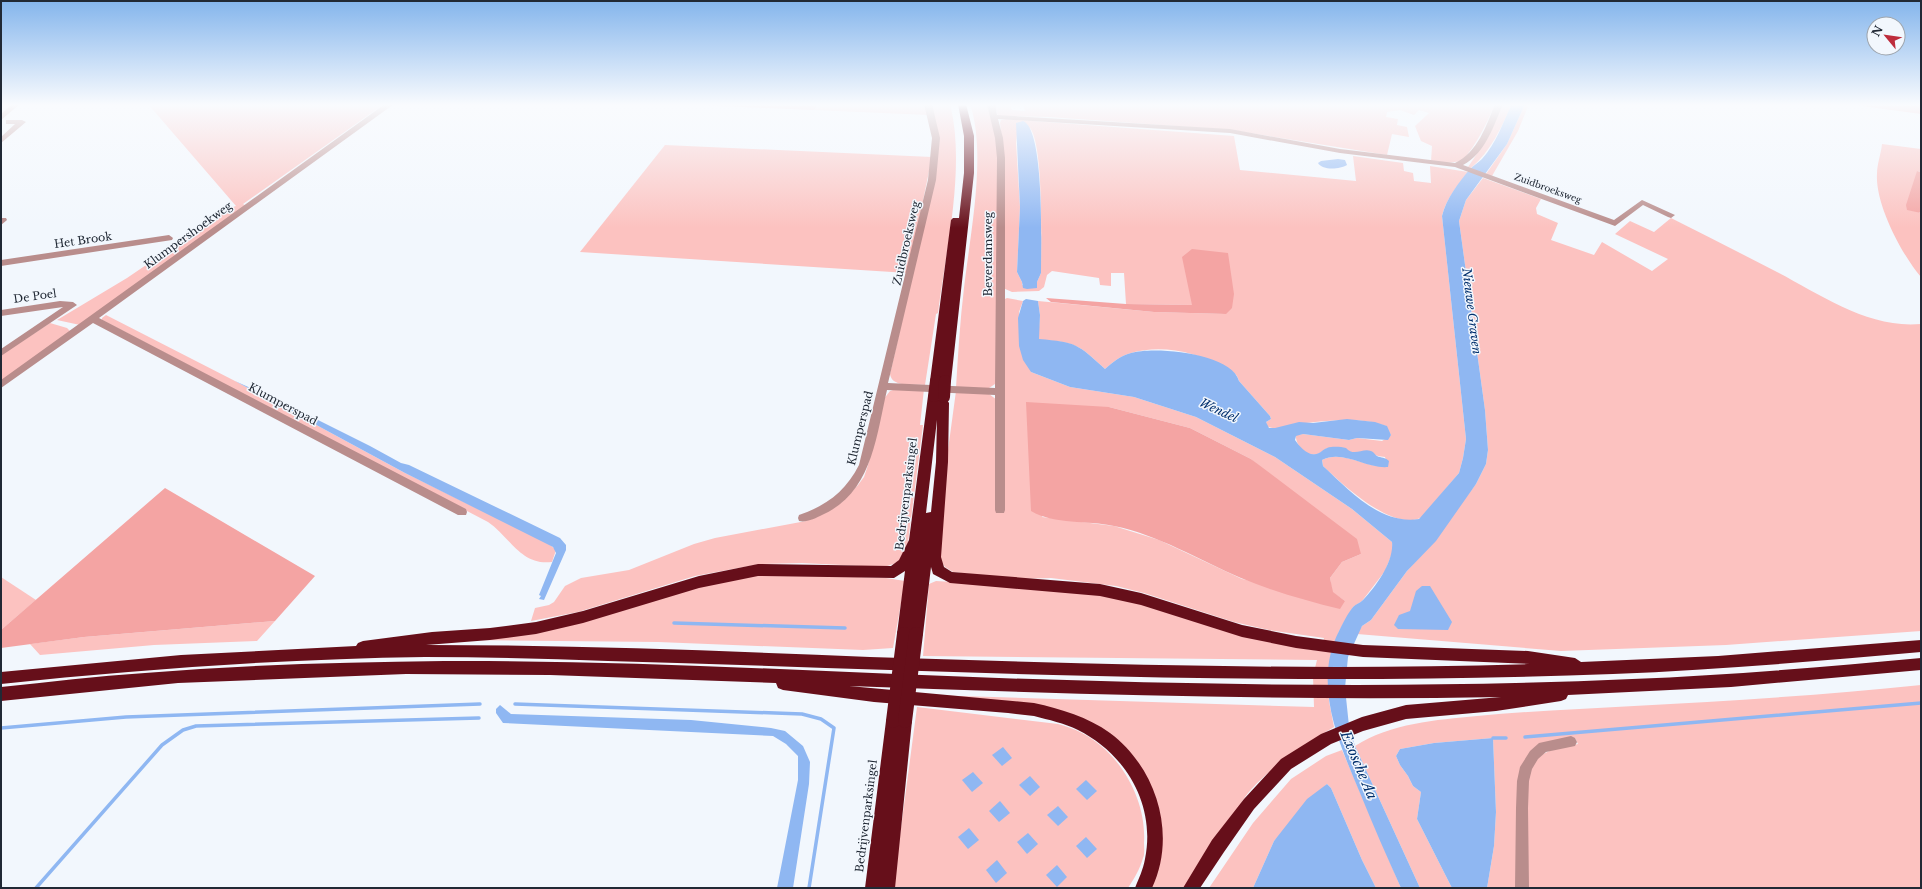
<svg xmlns="http://www.w3.org/2000/svg" width="1922" height="889" viewBox="0 0 1922 889" font-family="'Libre Baskerville',serif">
  <rect width="100%" height="100%" fill="#f2f7fd"/>
  <g fill="#fcc2c0" fill-rule="evenodd">
    <polygon points="148,104 384,104 243,204 246,206 80,325 57,320 127,278 230,208 236,206"/>
    <polygon points="819,104 925,104 929,115 814,110"/>
    <path d="M930 104H950L951 108C965 170 946 250 938 313L936 314 925 385C914 384 892 388 890 374L936 171Z"/>
    <path d="M970 104H989L999 142 997 379 995 384 989 388H956C958 354 960 321 964 288 970 235 987 154 970 104Z"/>
    <path d="M994 104H1009L1012 110 1025 111 1023 104H1495C1486 125 1477 144 1462 161L1447 163 1431 161 1432 146 1421 141 1415 126 1429 113 1419 110 1414 115 1400 110 1387 112 1386 117 1398 119 1397 125 1407 127 1409 137 1392 134 1387 155 1232 130 1049 117 998 116Z"/>
    <path d="M1503 104H1512C1501 128 1491 151 1471 168L1468 167 1485 142Z"/>
    <polygon points="1525,104 1529,104 1518,131 1492,176 1486,174 1507,144"/>
    <path d="M1007 119 1234 136 1240 170 1356 181 1353 156 1403 163 1404 171 1413 173 1414 181 1431 183 1430 166 1468 172C1457 186 1446 199 1442 216L1466 439 1463 458 1459 473 1422 517C1394 533 1342 484 1323 466L1322 460C1343 449 1366 469 1388 466L1385 457 1378 456 1365 451 1357 453 1328 448C1324 449 1320 454 1317 454 1306 457 1295 445 1296 435L1303 434 1349 440 1357 438 1382 441 1391 435 1386 426C1355 415 1324 422 1292 424 1287 428 1272 430 1267 426L1266 422 1271 419 1270 416 1239 381C1237 373 1231 370 1224 367 1197 352 1161 344 1131 353 1120 356 1113 362 1105 369 1078 344 1076 342 1038 340L1040 315 1038 301 1154 312 1226 314 1192 305 1126 304 1124 273H1111V286L1100 285 1099 278 1052 271 1047 275 1044 287 1039 291 1012 292 1003 288 1004 157 1000 123 1001 120ZM1030 128C1044 145 1041 246 1041 273L1037 282V288L1022 285V282L1017 272 1020 207 1016 143 1017 134Z"/>
    <path d="M1882 144 1921 149V172L1917 171 1919 213H1921V277C1902 255 1875 204 1877 174 1877 164 1881 154 1882 144Z"/>
    <polygon points="665,145 932,157 908,273 580,252"/>
    <path d="M1483 178 1541 199 1536 208 1537 214 1558 223 1551 240 1594 255 1602 242 1652 271 1668 259 1615 234 1630 221 1654 232 1671 218C1707 236 1742 254 1777 272 1821 295 1869 329 1921 324V631L1726 645 1561 651 1357 634 1362 626 1371 620 1407 571 1426 550 1476 484 1486 464 1488 450 1485 410 1459 221 1466 200Z"/>
    <path d="M1007 298 1023 301 1019 312 1031 372 1070 387 1134 397 1196 417 1275 457 1352 509 1392 542 1393 551 1385 571 1362 601 1353 607 1339 631 1330 667 1328 683 1329 701 1334 727C1310 741 1241 785 1238 813L1188 888H1151L1153 795 1079 717 928 695 1314 707 1313 676 1317 660 923 656 929 584 936 581 1070 589 1114 596 1215 627 1306 649 1321 651 1324 638 1269 630 1234 622 1144 593 1116 586 1051 578 1012 579 953 572 945 567 939 558 948 450 956 391 989 394 997 400 1005 299ZM1109 407 1190 428 1251 459 1361 554 1342 562 1330 578 1332 592 1345 601 1242 579 1159 540 1114 526 1042 517Z"/>
    <path d="M106 315 235 381 405 473 548 543 556 550 552 562C521 566 510 537 488 522L102 320V318Z"/>
    <polygon points="50,323 67,328 70,331 1,382 1,355"/>
    <path d="M896 389H924L920 425H923L907 550C902 561 894 565 882 567L802 563 760 564 695 576 578 612 531 621 535 608 549 605 554 602 565 586 581 578 629 570 694 544 715 538 806 521 842 502 858 485 864 477 868 465 883 400 890 391Z"/>
    <polygon points="771,574 886,578 905,581 893,648 863,650 658,642 471,640 733,578"/>
    <polygon points="1,577 36,600 1,630"/>
    <polygon points="275,621 257,641 154,645 40,655 30,644 84,637"/>
    <path d="M1921 685V888H1527L1528 776C1537 749 1553 750 1578 744L1575 738 1543 743 1531 753 1525 761 1519 780 1518 888H1487L1494 846 1496 812 1493 738 1434 743 1400 749 1396 756 1400 765 1408 776 1413 786 1421 792 1417 819 1452 888H1420L1355 746C1391 723 1436 720 1477 716 1529 711 1582 709 1634 706 1730 701 1826 695 1921 685Z"/>
    <path d="M917 707 1058 724C1065 726 1072 728 1078 731 1119 750 1147 799 1144 843 1144 848 1145 854 1143 858 1140 869 1134 879 1128 888H893Z"/>
    <polygon points="1342,750 1401,888 1376,888 1362,860 1331,788 1327,784 1274,841 1253,888 1209,888 1253,823 1291,779 1326,756"/>
  </g>
  <g fill="#f4a4a3">
    <polygon points="696,104 819,104 814,110 695,105"/>
    <polygon points="1847,104 1921,104 1921,114"/>
    <polygon points="1917,171 1921,172 1921,213 1907,210 1906,205"/>
    <polygon points="1192,249 1228,253 1234,294 1232,308 1226,314 1154,312 1051,302 1046,298 1126,304 1192,305 1182,257"/>
    <path d="M1026 402 1109 407 1190 428 1251 459 1357 539 1361 554 1342 562 1330 578 1333 592 1345 601 1340 609C1307 601 1272 591 1241 578 1199 560 1159 535 1114 526 1087 520 1055 525 1031 511Z"/>
    <polygon points="165,488 315,576 275,621 84,637 1,648 1,630"/>
  </g>
  <g fill="#8fb7f2">
    <path d="M1512 104H1525L1507 144 1466 200 1459 221 1485 410 1488 450 1486 464 1476 484 1436 541 1407 571 1371 620 1362 626 1348 657 1345 688 1349 726 1355 746 1420 888H1401C1387 857 1373 825 1360 793 1339 743 1312 684 1339 631 1343 623 1348 613 1353 607 1356 604 1360 603 1363 600 1376 586 1394 562 1392 542L1352 509 1275 457 1196 417 1134 397 1070 387 1031 372 1023 360 1019 346 1018 318 1023 301 1026 299 1038 301 1040 315 1039 339C1076 342 1078 344 1105 369 1113 362 1120 356 1131 353 1154 346 1232 353 1239 381L1270 416 1271 419 1266 422 1269 428H1275L1299 422 1313 423 1347 419 1375 422 1387 426 1391 435 1388 440 1357 438 1349 440 1303 434 1296 436 1295 440C1300 447 1309 458 1319 453 1321 452 1324 449 1327 448 1333 446 1341 447 1346 448 1354 457 1362 448 1371 451 1374 452 1375 455 1377 456 1381 458 1385 457 1389 461L1388 467C1366 469 1343 449 1322 460L1323 466C1349 490 1380 525 1419 519L1459 473 1463 458 1466 439 1442 216C1446 199 1459 182 1470 169 1474 165 1479 162 1482 159 1496 144 1503 122 1512 104Z"/>
    <path d="M1023 121C1045 129 1041 249 1041 273L1037 282V288L1027 289 1023 288 1022 282 1017 272 1020 207 1016 123Z"/>
    <path d="M1338 159 1345 160 1347 165C1340 169 1323 171 1318 163L1321 161Z"/>
    <polygon points="235,381 286,404 370,446 401,463 409,465 560,538 566,545 566,550 544,600 539,599 541,596 539,595 556,553 553,547 405,473"/>
    <polygon points="1422,586 1430,586 1452,622 1448,630 1398,629 1394,625 1399,615 1410,611 1416,591"/>
    <polygon points="500,705 511,714 691,720 771,728 785,731 803,746 810,762 809,784 793,888 777,888 798,780 798,756 786,744 773,736 503,723 496,713 496,709"/>
    <polygon points="1493,738 1496,812 1494,846 1487,888 1452,888 1417,819 1421,792 1413,786 1408,776 1400,765 1396,756 1400,749 1434,743"/>
    <polygon points="1003,747 1012,758 1002,766 992,755"/>
    <polygon points="973,772 983,783 972,792 962,780"/>
    <polygon points="1030,776 1040,787 1030,796 1019,785"/>
    <polygon points="1086,780 1097,791 1087,800 1076,789"/>
    <polygon points="1327,784 1331,788 1362,860 1376,888 1253,888 1274,841 1307,799"/>
    <polygon points="1000,801 1010,813 999,822 989,811"/>
    <polygon points="1058,806 1068,817 1058,826 1047,815"/>
    <polygon points="969,828 979,840 968,849 958,837"/>
    <polygon points="1028,833 1038,844 1027,854 1017,842"/>
    <polygon points="1086,837 1097,849 1087,858 1076,846"/>
    <polygon points="997,860 1007,873 996,883 986,870"/>
    <polygon points="1057,865 1067,877 1057,887 1046,875"/>
  </g>
  <g fill="none" stroke-linecap="round" stroke-linejoin="round">
    <g stroke="#8fb7f2" stroke-width="3.5">
      <polyline points="674,623 845,628"/>
      <polyline points="515,704 802,714 821,719 834,728 809,888"/>
      <polyline points="1,728 126,717 480,704"/>
      <polyline points="1525,737 1921,703"/>
      <polyline points="1493,738 1506,738"/>
      <polyline points="36,888 162,745 183,730 196,726 479,718"/>
    </g>
    <g fill="#b98d8c" fill-rule="evenodd">
      <polygon points="12,104 20,104 1,120 1,114"/>
      <polygon points="385,104 394,104 99,318 466,509 467,512 466,515 458,515 93,323 1,388 1,380"/>
      <path d="M924 104H932L940 138 936 180 888 383 995 388 997 158 995 138 987 104H995L997 115 1230 129 1340 149 1455 163C1478 152 1486 126 1495 104H1503C1494 125 1485 154 1463 165L1614 220 1642 200 1675 215 1671 218 1668 217 1643 205 1615 226 1455 167 1340 153 1230 133 998 119 1003 138 1005 158V510L1004 513H996L995 510V395L887 390C876 437 872 493 822 515 816 518 806 523 799 521L798 518 799 515C826 506 846 491 859 465L928 180 932 138Z"/>
      <polygon points="6,120 22,120 26,122 1,143 1,137 15,124 6,124"/>
      <polygon points="1,218 6,218 7,220 1,225"/>
      <polygon points="169,235 173,238 172,240 1,266 1,260"/>
      <polygon points="60,301 73,302 77,305 1,356 1,349 63,307 1,316 1,310"/>
      <polygon points="1571,736 1575,738 1577,742 1575,746 1546,752 1538,759 1532,769 1529,781 1528,808 1529,888 1515,888 1516,808 1517,781 1520,767 1530,751 1539,743"/>
    </g>
    <g fill="#660f1a" fill-rule="evenodd">
      <polygon points="958,104 966,104 974,136 974,173 951,381 949,384 945,385 940,383 936,385 932,384 930,381 951,220 953,218 959,218 964,173 964,136"/>
      <path d="M934 392 938 393 939 400H947L949 403 948 462 941 557 944 567 952 572 1100 584 1141 593 1242 625 1296 636 1363 645 1528 651 1575 658 1581 662 1718 656 1921 640V652C1818 661 1716 670 1613 674 1426 681 1239 680 1053 675 904 671 756 665 608 661 547 659 486 657 425 657 283 659 142 669 1 684V672L181 655 356 646 358 643 363 641 432 632 490 628 536 622 583 611 699 576 758 564 891 566 899 560 909 540 928 396 930 393ZM937 420 936 462 931 512 926 513ZM931 567 933 574 950 583 1100 596 1141 605 1242 637 1296 648 1363 657 1530 664C1310 671 1089 664 870 657 722 651 574 645 426 645L490 640 536 634 583 623 699 588 758 576 894 578 905 571 897 634 899 638 904 640 910 636 916 640 921 638 923 634Z"/>
      <path d="M1921 658V670L1731 687 1568 695 1566 699 1561 701 1496 711 1406 719 1363 731 1331 744 1291 769 1254 809 1224 852 1200 888H1183L1212 840 1244 799 1281 759 1321 734 1362 717 1406 705 1501 697C1283 701 1066 694 849 686L1034 703C1061 709 1088 717 1110 733 1157 768 1177 835 1152 888H1135C1139 878 1143 870 1145 859 1156 805 1126 754 1078 730 1064 723 1049 720 1034 716L1008 713 874 702 783 690 778 688 776 683 550 675 406 674 178 683 1 701V687C49 682 97 676 145 673 244 665 345 662 444 661 663 660 882 676 1101 681 1278 686 1455 687 1632 679 1729 675 1825 667 1921 658Z"/>
      <polygon points="893,714 899,718 905,714 910,716 912,721 895,888 865,888 886,721 888,716"/>
    </g>
    <g stroke="#660f1a" stroke-width="12">
      <polyline points="934,396 936,381"/>
      <polyline points="944,397 945,381"/>
    </g>
    <g stroke="#660f1a" stroke-width="14">
      <polyline points="893,721 904,634"/>
      <polyline points="905,721 916,634"/>
    </g>
  </g>
  <linearGradient id="sky" x2="0" y2="1"><stop stop-color="#84b5ec"/><stop offset="0.46" stop-color="#f9fbfe"/><stop offset="1" stop-color="#f9fbfe" stop-opacity="0"/></linearGradient>
  <rect width="1922" height="228" fill="url(#sky)"/>
  <g text-anchor="middle" dominant-baseline="central" stroke-width="3" stroke-linejoin="round" paint-order="stroke">
    <g font-size="9" fill="#212935" stroke="#f2f7fd">
      <text transform="translate(1548 188) rotate(20)">Zuidbroeksweg</text>
    </g>
    <g font-size="11" fill="#212935" stroke="#f2f7fd">
      <text transform="translate(188 235) rotate(-36)">Klumpershoekweg</text>
      <text transform="translate(83 240) rotate(-8)">Het Brook</text>
      <text transform="translate(906 243) rotate(-77)">Zuidbroeksweg</text>
      <text transform="translate(988 254) rotate(-90)">Beverdamsweg</text>
      <text transform="translate(35 296) rotate(-8)">De Poel</text>
      <text transform="translate(283 404) rotate(28)">Klumperspad</text>
      <text transform="translate(860 428) rotate(-76)">Klumperspad</text>
      <text transform="translate(906 494) rotate(-83)">Bedrijvenparksingel</text>
      <text transform="translate(866 816) rotate(-83)">Bedrijvenparksingel</text>
    </g>
    <g font-size="12" font-style="italic" fill="#002f6d" stroke="#f2f7fd">
      <text transform="translate(1472 311) rotate(83)">Nieuwe Graven</text>
      <text transform="translate(1219 410) rotate(25)">Wendel</text>
    </g>
    <g font-size="14" font-style="italic" fill="#002f6d" stroke="#f2f7fd">
      <text transform="translate(1359 765) rotate(67)">Exosche Aa</text>
    </g>
  </g>
  <rect width="1922" height="889" fill="none" stroke="#212935" stroke-width="4"/>
  <g transform="translate(1886 36) rotate(299)"><circle r="19" fill="#f2f7fd" stroke="#9ea5ad"/>
  <path d="M0-3L7 15L0 10L-7 15Z" fill="#bd2c3c"/>
  <text y="-6" font-size="11" font-weight="bold" text-anchor="middle" fill="#212935">N</text>
  </g>
</svg>
